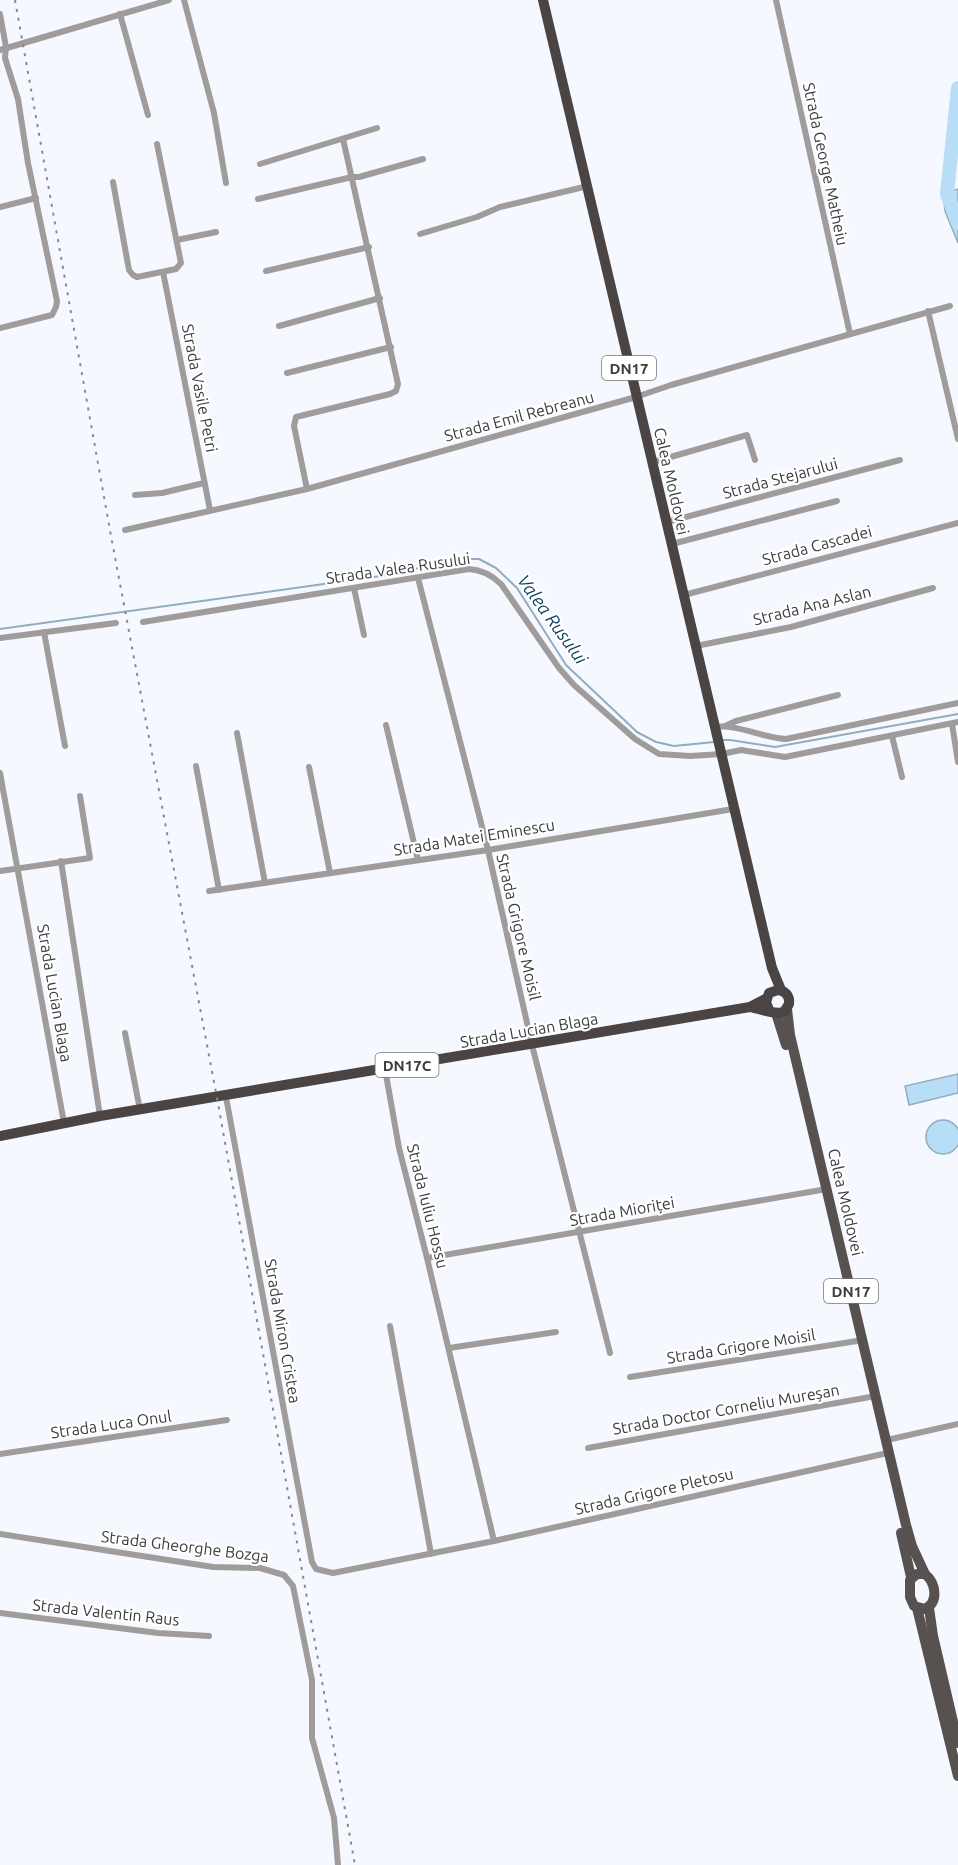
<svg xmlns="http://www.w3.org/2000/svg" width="958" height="1865" viewBox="0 0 958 1865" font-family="Ubuntu,sans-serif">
  <rect width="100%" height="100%" fill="#f5f9ff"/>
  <g fill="#b8ddf6" stroke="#92adbf" stroke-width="1.5">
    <polygon points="958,189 958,243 945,211 943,193"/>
    <polygon points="958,1074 958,1093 909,1105 905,1086"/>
    <circle cx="943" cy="1137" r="17"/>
  </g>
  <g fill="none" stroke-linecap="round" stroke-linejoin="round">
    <g stroke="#92adbf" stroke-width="2">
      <polyline points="0,629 381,576 463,559 479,559 496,568 517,588 566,665 637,732 656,742 674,746 714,742"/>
      <polyline points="722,740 730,740 775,747 958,714"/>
    </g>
    <polyline stroke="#b8ddf6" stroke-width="14" points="958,88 947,194 958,223"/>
    <g stroke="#9f9c9b" stroke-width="6">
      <polyline points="184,0 214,113 226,183"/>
      <polyline points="776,0 850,334"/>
      <polyline points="0,14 6,47 5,58 18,99 28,163 57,301 56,307 52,315 0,328"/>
      <polyline points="120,14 148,115"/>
      <polyline points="0,50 169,0"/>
      <polyline points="260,164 377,128"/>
      <polyline points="113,182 129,270 133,275 137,277 176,269 181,263 157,144"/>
      <polyline points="258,199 352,177 359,177 423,159"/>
      <polyline points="0,207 36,198"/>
      <polyline points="420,234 477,217 500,207 588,186"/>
      <polyline points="177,240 216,232"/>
      <polyline points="266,271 369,247"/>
      <polyline points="163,272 210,510"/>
      <polyline points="928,311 958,439"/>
      <polyline points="279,326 380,298"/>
      <polyline points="287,373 391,347"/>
      <polyline points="653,462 747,435 755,460"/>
      <polyline points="307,489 294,426 296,417 390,394 396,391 398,384 343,139"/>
      <polyline points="135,495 162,493 204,483"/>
      <polyline points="667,522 900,460"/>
      <polyline points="125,530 307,489 636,397 671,385 950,306"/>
      <polyline points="672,544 837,501"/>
      <polyline points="418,578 488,850 532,1045 610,1353"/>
      <polyline points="354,588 364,635"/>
      <polyline points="684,595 958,523"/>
      <path d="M143 622 469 569C482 570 492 575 501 584L559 668 574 685 635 739 659 754 690 756 722 754 741 750 785 757 958 722"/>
      <polyline points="44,632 65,746"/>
      <polyline points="0,638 116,623"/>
      <polyline points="696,646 791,627 933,588"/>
      <polyline points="952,724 958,762"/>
      <polyline points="386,725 418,860"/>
      <polyline points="725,726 736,721 838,695"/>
      <path d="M715 727C738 724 763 738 786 739L958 703"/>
      <polyline points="237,733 265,883"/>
      <polyline points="892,736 902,777"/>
      <polyline points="196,766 219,890"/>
      <polyline points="309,767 330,873"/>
      <polyline points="0,773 64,1123"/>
      <polyline points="61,861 100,1116"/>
      <polyline points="0,871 90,858 80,796"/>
      <polyline points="209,891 488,850 733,809"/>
      <polyline points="125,1033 140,1110"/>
      <polyline points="385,1069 399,1148 427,1258 494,1541"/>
      <polyline points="226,1097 312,1562 316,1569 333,1573 494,1541 883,1454"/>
      <polyline points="427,1258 821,1190"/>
      <polyline points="390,1326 431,1554"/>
      <polyline points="449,1348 556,1332"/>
      <polyline points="630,1377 857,1341"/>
      <polyline points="887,1440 958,1424"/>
      <polyline points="588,1448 870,1397"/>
      <polyline points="0,1454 227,1420"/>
      <polyline points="0,1534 213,1567 260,1568 284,1575 293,1586 312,1680 312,1738 334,1818 338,1865"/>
      <polyline points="0,1613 158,1633 209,1636"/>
    </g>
    <g stroke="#575150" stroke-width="10">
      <polyline points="787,1009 790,1035 906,1525 912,1546 925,1574"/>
      <polyline points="776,1013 786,1045"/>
      <polyline points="901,1533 911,1577"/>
      <path d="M917 1574H925C936 1583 939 1602 925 1609L914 1606 910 1597V1580Z"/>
      <polyline points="917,1608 958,1776"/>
      <polyline points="929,1608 933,1636 958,1743"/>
    </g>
    <g stroke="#4a4444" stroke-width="10">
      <polyline points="543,0 772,968 781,990"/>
      <path d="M750 1007C761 1009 774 1015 784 1012L789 1004C790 996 786 991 778 990L769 993 766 1002 769 1010"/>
      <polyline points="0,1136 100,1116 750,1007 767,998"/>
    </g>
    <polyline stroke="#87898d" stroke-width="2" stroke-dasharray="3 6" stroke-linecap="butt" points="15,0 111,536 217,1098 355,1865"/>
  </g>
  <g text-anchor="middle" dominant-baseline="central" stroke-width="4.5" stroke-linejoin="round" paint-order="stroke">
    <g fill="#fff" stroke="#757678" stroke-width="1.5">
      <rect x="602" y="356" width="54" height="24" rx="4.5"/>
      <rect x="375.5" y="1053" width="63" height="24" rx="4.5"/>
      <rect x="824" y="1279" width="54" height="24" rx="4.5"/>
    </g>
    <g font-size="15" font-weight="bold" fill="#3a3c3e">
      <text x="629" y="368">DN17</text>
      <text x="407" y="1065">DN17C</text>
      <text x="851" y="1291">DN17</text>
    </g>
    <g font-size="16" fill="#3a3c3e" stroke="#fff">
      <text transform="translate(826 164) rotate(78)">Strada George Matheiu</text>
      <text transform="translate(200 388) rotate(79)">Strada Vasile Petri</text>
      <text transform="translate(519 416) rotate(-15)">Strada Emil Rebreanu</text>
      <text transform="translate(780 478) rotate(-15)">Strada Stejarului</text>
      <text transform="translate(672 481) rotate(77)">Calea Moldovei</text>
      <text transform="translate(817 545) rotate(-15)">Strada Cascadei</text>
      <text transform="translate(398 568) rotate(-8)">Strada Valea Rusului</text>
      <text transform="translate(812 605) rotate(-14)">Strada Ana Aslan</text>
      <text transform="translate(474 837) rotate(-9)">Strada Matei Eminescu</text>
      <text transform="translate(519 927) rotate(77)">Strada Grigore Moisil</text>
      <text transform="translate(55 993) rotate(80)">Strada Lucian Blaga</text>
      <text transform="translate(529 1030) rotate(-10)">Strada Lucian Blaga</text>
      <text transform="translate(846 1202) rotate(77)">Calea Moldovei</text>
      <text transform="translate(428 1206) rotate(76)">Strada Iuliu Hossu</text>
      <text transform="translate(622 1211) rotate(-10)">Strada Mioriței</text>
      <text transform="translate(283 1331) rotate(80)">Strada Miron Cristea</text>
      <text transform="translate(741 1346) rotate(-9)">Strada Grigore Moisil</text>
      <text transform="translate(726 1409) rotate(-10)">Strada Doctor Corneliu Mureșan</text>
      <text transform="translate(111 1424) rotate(-8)">Strada Luca Onul</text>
      <text transform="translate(654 1491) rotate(-13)">Strada Grigore Pletosu</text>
      <text transform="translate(185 1546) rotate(7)">Strada Gheorghe Bozga</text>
      <text transform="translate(106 1612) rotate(6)">Strada Valentin Raus</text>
    </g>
    <g font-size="18" font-style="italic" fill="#0a3e59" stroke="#fff">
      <text transform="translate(553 619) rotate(54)">Valea Rusului</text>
    </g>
  </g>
</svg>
